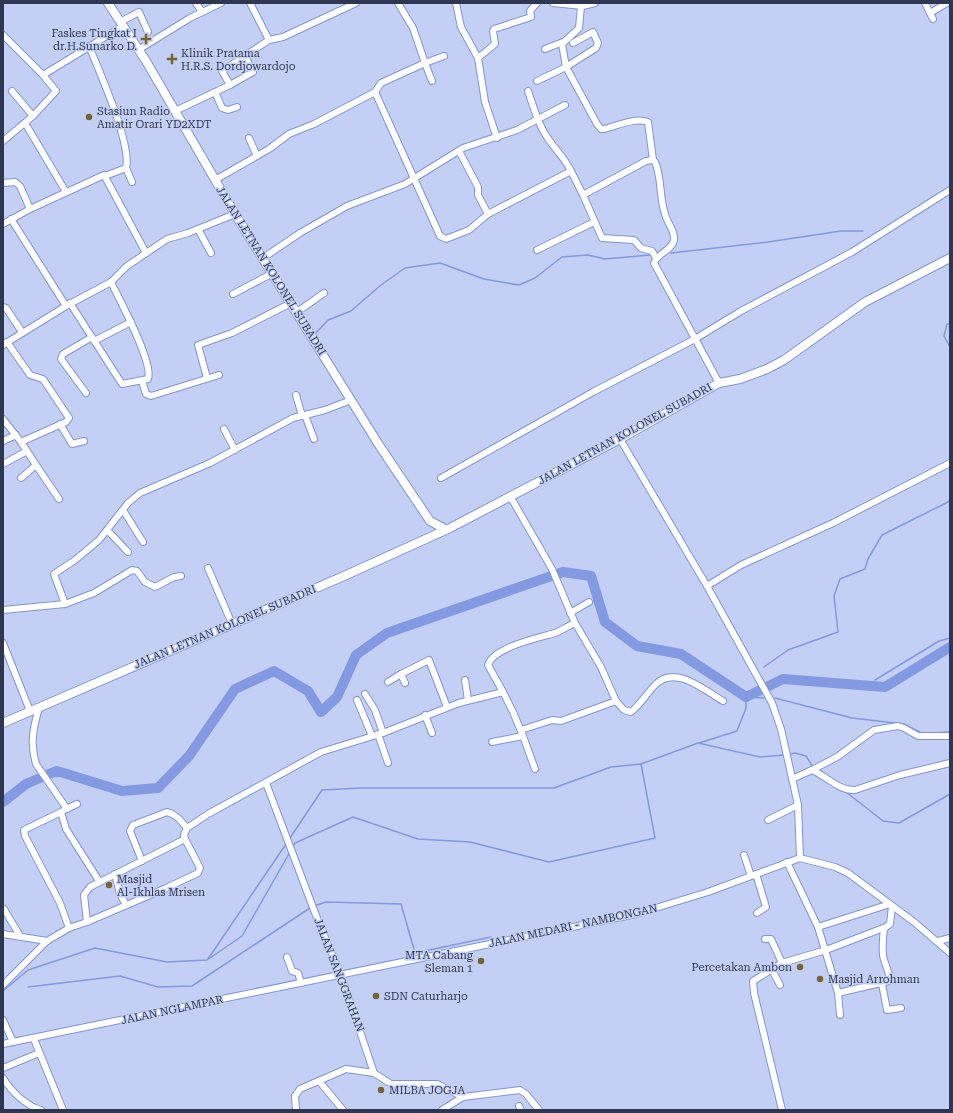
<svg xmlns="http://www.w3.org/2000/svg" width="953" height="1113" viewBox="0 0 953 1113" font-family="'Roboto Serif',serif">
  <rect width="100%" height="100%" fill="#c3cff5"/>
  <g fill="none" stroke-linecap="round" stroke-linejoin="round">
    <g stroke="#8399e1" stroke-width="1.5">
      <polyline points="671,253 768,242 841,231 863,231"/>
      <polyline points="950,324 947,324 944,336 950,347"/>
      <polyline points="314,335 328,320 351,311 381,285 405,268 440,263 484,279 519,285 535,278 562,257 588,255 605,259 650,255"/>
      <polyline points="764,667 788,650 838,632 834,596 840,579 865,569 868,559 882,535 950,501"/>
      <polyline points="875,680 939,641 950,638"/>
      <polyline points="775,698 852,718 904,724 923,734"/>
      <polyline points="932,733 950,732"/>
      <polyline points="699,743 737,731 746,708 746,697 764,698"/>
      <polyline points="789,754 795,753 806,756 813,767"/>
      <polyline points="846,792 883,821 899,823 950,794"/>
      <polyline points="290,838 322,790 361,788 554,788 611,767 641,764"/>
      <polyline points="292,847 295,843 353,817 418,839 470,842 549,862 655,838 641,764 698,743 760,757 785,755"/>
      <polyline points="314,906 326,902 401,904 415,953 491,937"/>
      <polyline points="208,959 286,844"/>
      <polyline points="28,987 120,976 158,987 192,986 310,908"/>
      <polyline points="3,991 28,970 95,948 167,962 207,960 242,936 290,852"/>
    </g>
    <g stroke="#8399e1" stroke-width="10">
      <polyline points="49,774 57,771 122,791 158,788 189,756 235,689 274,671 308,691 321,712 337,697 356,655 387,633 563,572 591,576 605,622 637,646 681,654 746,697 783,679 885,687 950,647"/>
      <polyline points="3,802 26,784 40,778"/>
    </g>
    <g stroke="#8395d1" stroke-width="8">
      <g id="minor">
        <polyline points="196,3 202,12"/>
        <polyline points="456,3 461,27 478,58"/>
        <polyline points="553,3 583,6 595,3"/>
        <polyline points="925,3 933,19"/>
        <polyline points="930,13 947,3"/>
        <polyline points="120,22 139,12 148,32"/>
        <polyline points="3,35 43,75 56,91 33,116 3,141"/>
        <polyline points="269,40 283,37 356,3"/>
        <path d="M573 43 593 32 598 43 596 48 566 67 597 124 601 129H604C617 126 635 117 648 122L653 160"/>
        <path d="M89 46C99 71 132 144 126 168L105 176"/>
        <polyline points="545,49 563,42"/>
        <polyline points="138,50 190,18 221,3"/>
        <polyline points="425,63 444,56"/>
        <polyline points="425,63 432,81"/>
        <polyline points="43,75 123,26"/>
        <polyline points="537,81 566,67 562,44 579,28 581,6"/>
        <polyline points="230,85 253,72 245,56"/>
        <polyline points="12,91 33,116"/>
        <polyline points="215,92 222,108 228,110 237,107"/>
        <polyline points="375,92 381,83 425,63 413,28 398,3"/>
        <polyline points="175,111 230,85 222,71 269,40 250,3"/>
        <polyline points="25,123 66,192"/>
        <polyline points="249,138 257,156"/>
        <polyline points="497,138 485,102 478,58 495,44 493,31 494,29 531,17 530,11 537,3"/>
        <polyline points="459,151 478,187 478,195 488,214"/>
        <polyline points="126,168 132,182"/>
        <path d="M571 171 583 195 646 161 653 160 655 162C662 177 659 197 665 214 667 223 675 230 674 240 672 251 657 253 654 263L719 383"/>
        <path d="M215 180 269 149 289 134 314 124 375 92 440 236 446 239 469 230 488 214 571 171C564 157 558 153 549 140 538 125 534 108 528 91"/>
        <polyline points="3,183 15,182 20,186 30,209"/>
        <polyline points="583,195 602,238 634,240 641,248 652,251 656,258"/>
        <polyline points="11,219 66,306"/>
        <polyline points="3,224 30,209 104,175 146,253"/>
        <polyline points="198,229 211,253"/>
        <polyline points="537,250 594,222"/>
        <polyline points="263,258 300,233 347,206 405,184 463,148 517,130 565,105"/>
        <polyline points="233,294 273,273"/>
        <path d="M70 303 122 384 148 379C154 363 119 299 111 282"/>
        <polyline points="3,307 6,308 22,332"/>
        <polyline points="297,312 324,293"/>
        <polyline points="94,341 131,322"/>
        <polyline points="3,345 66,306 111,282 127,266 167,239 188,233 235,214"/>
        <polyline points="207,378 198,345 232,333 291,303"/>
        <polyline points="142,381 146,394 151,396 219,375"/>
        <polyline points="86,393 61,359 63,354 92,337"/>
        <polyline points="296,395 302,416"/>
        <polyline points="305,415 314,439"/>
        <polyline points="3,419 21,442 66,422 69,418 43,379 30,375 7,342"/>
        <polyline points="60,424 72,444 84,441"/>
        <polyline points="224,429 235,450"/>
        <polyline points="620,439 707,586 772,703 781,729 798,805 800,858"/>
        <polyline points="3,441 16,435"/>
        <polyline points="21,442 36,465 21,478"/>
        <polyline points="3,464 27,451"/>
        <polyline points="36,465 59,499"/>
        <polyline points="441,478 593,392 695,339 741,311 852,252 950,190"/>
        <polyline points="510,496 552,569 575,623 601,667 616,701 561,721 552,720 521,730"/>
        <polyline points="123,510 143,542"/>
        <polyline points="108,531 128,552"/>
        <polyline points="208,568 232,624"/>
        <polyline points="707,586 741,565 833,523 950,463"/>
        <polyline points="65,604 94,593 132,570 137,571 145,582 155,587 174,577 181,576"/>
        <polyline points="3,610 65,604 54,574 75,560 99,540 128,503 140,493 210,463 293,418 325,410 351,400"/>
        <polyline points="570,613 589,602"/>
        <polyline points="3,643 30,711"/>
        <polyline points="465,680 468,700"/>
        <polyline points="388,682 401,674"/>
        <polyline points="405,683 401,674 429,660 447,707"/>
        <polyline points="365,694 375,710 383,733"/>
        <polyline points="357,700 372,736"/>
        <path d="M616 701 624 710 631 712C641 704 647 693 656 684 676 665 704 690 723 701"/>
        <path d="M39 708C33 728 30 744 36 764L67 809"/>
        <polyline points="425,715 432,733"/>
        <polyline points="378,734 388,763"/>
        <polyline points="523,736 535,769"/>
        <polyline points="492,742 523,736 513,712 503,692"/>
        <polyline points="812,770 837,757 874,730 898,726 904,728 918,736 950,736"/>
        <path d="M792 779 812 770C826 776 839 791 855 790L900 775 950 763"/>
        <polyline points="266,783 320,926 341,975 374,1073 346,1069 300,1089 295,1096 296,1110"/>
        <polyline points="64,810 77,804"/>
        <polyline points="768,820 798,805"/>
        <polyline points="744,855 751,876"/>
        <polyline points="800,858 835,867 848,873 914,922 950,953"/>
        <path d="M142 861 130 831 133 825 167 812C176 814 181 821 187 828"/>
        <polyline points="787,862 818,927"/>
        <polyline points="115,874 120,894 126,905"/>
        <polyline points="756,874 766,907 757,913"/>
        <polyline points="4,909 20,936"/>
        <polyline points="87,922 164,889 198,873 200,868 185,839"/>
        <polyline points="69,928 60,903 25,836 24,830 61,812 66,829 99,881"/>
        <polyline points="3,934 47,941"/>
        <polyline points="765,939 771,939 782,963"/>
        <polyline points="938,941 950,938"/>
        <polyline points="287,957 292,971 298,973 301,983"/>
        <polyline points="771,968 780,985"/>
        <polyline points="882,984 887,1010 901,1008"/>
        <path d="M3 985 47 941 69 928 87 922 84 895 90 887 185 839 184 835 187 828 208 814 321 752 383 733 459 703 503 692 488 665C494 647 538 638 555 633 562 630 568 626 575 623"/>
        <path d="M838 993 889 981C891 973 884 964 883 955 882 946 883 937 884 928"/>
        <polyline points="840,1015 838,993 818,927 890,904"/>
        <polyline points="3,1020 13,1042"/>
        <polyline points="34,1039 63,1110"/>
        <polyline points="3,1044 636,914 708,892 800,858"/>
        <polyline points="3,1068 39,1053"/>
        <polyline points="374,1073 391,1084 437,1084 463,1097 520,1090 526,1094 539,1110"/>
        <path d="M3 1078C11 1091 26 1106 41 1110"/>
        <polyline points="319,1081 343,1110"/>
        <polyline points="519,1106 521,1110"/>
        <polyline points="442,1110 463,1097"/>
        <polyline points="782,1110 754,993 753,981 782,963 826,950 886,927 890,924 892,906"/>
      </g>
    </g>
    <g stroke="#8395d1" stroke-width="10">
      <g id="secondary">
        <polyline points="108,3 146,61 235,214 379,445 430,521 445,529"/>
        <polyline points="3,723 344,576 450,528 620,439 719,383 740,379 767,369 784,360 865,302 950,258"/>
      </g>
    </g>
    <use href="#minor" stroke="#fff" stroke-width="6"/>
    <use href="#secondary" stroke="#fff" stroke-width="8"/>
  </g>
  <g fill="#766533" stroke="#c3cff5" stroke-width="1.5">
    <path d="M144 33h4v4h4v4h-4v4h-4v-4h-4v-4h4z"/>
    <path d="M170 53h4v4h4v4h-4v4h-4v-4h-4v-4h4z"/>
    <circle cx="89" cy="117" r="4"/>
    <circle cx="109" cy="885" r="4"/>
    <circle cx="481" cy="961" r="4"/>
    <circle cx="800" cy="967" r="4"/>
    <circle cx="820" cy="979" r="4"/>
    <circle cx="376" cy="996" r="4"/>
    <circle cx="381" cy="1090" r="4"/>
  </g>
  <g text-anchor="middle" dominant-baseline="central" stroke-width="3" stroke-linejoin="round" paint-order="stroke">
    <g font-size="11" fill="#2f3750" stroke="#c3cff5" text-anchor="start">
      <text x="137" y="33" text-anchor="end">Faskes Tingkat I<tspan x="137" dy="13">dr.H.Sunarko D.</tspan></text>
      <text x="181" y="53">Klinik Pratama<tspan x="181" dy="13">H.R.S. Dordjowardojo</tspan></text>
      <text x="97" y="111">Stasiun Radio<tspan x="97" dy="13">Amatir Orari YD2XDT</tspan></text>
      <text x="117" y="879">Masjid<tspan x="117" dy="13">Al-Ikhlas Mrisen</tspan></text>
      <text x="473" y="955" text-anchor="end">MTA Cabang<tspan x="473" dy="13">Sleman 1</tspan></text>
      <text x="792" y="967" text-anchor="end">Percetakan Ambon</text>
      <text x="828" y="979">Masjid Arrohman</text>
      <text x="384" y="996">SDN Caturharjo</text>
      <text x="389" y="1090">MILBA JOGJA</text>
    </g>
    <g font-size="11" fill="#2f3750" stroke="#c3cff5">
      <text transform="translate(271 271) rotate(58)">JALAN LETNAN KOLONEL SUBADRI</text>
      <text transform="translate(625 434) rotate(-29)">JALAN LETNAN KOLONEL SUBADRI</text>
      <text transform="translate(225 627) rotate(-23)">JALAN LETNAN KOLONEL SUBADRI</text>
      <text transform="translate(573 926) rotate(-12)">JALAN MEDARI - NAMBONGAN</text>
      <text transform="translate(339 975) rotate(69)">JALAN SANGGRAHAN</text>
      <text transform="translate(172 1010) rotate(-12)">JALAN NGLAMPAR</text>
    </g>
  </g>
  <rect width="953" height="1113" fill="none" stroke="#2f3750" stroke-width="8"/>
</svg>
